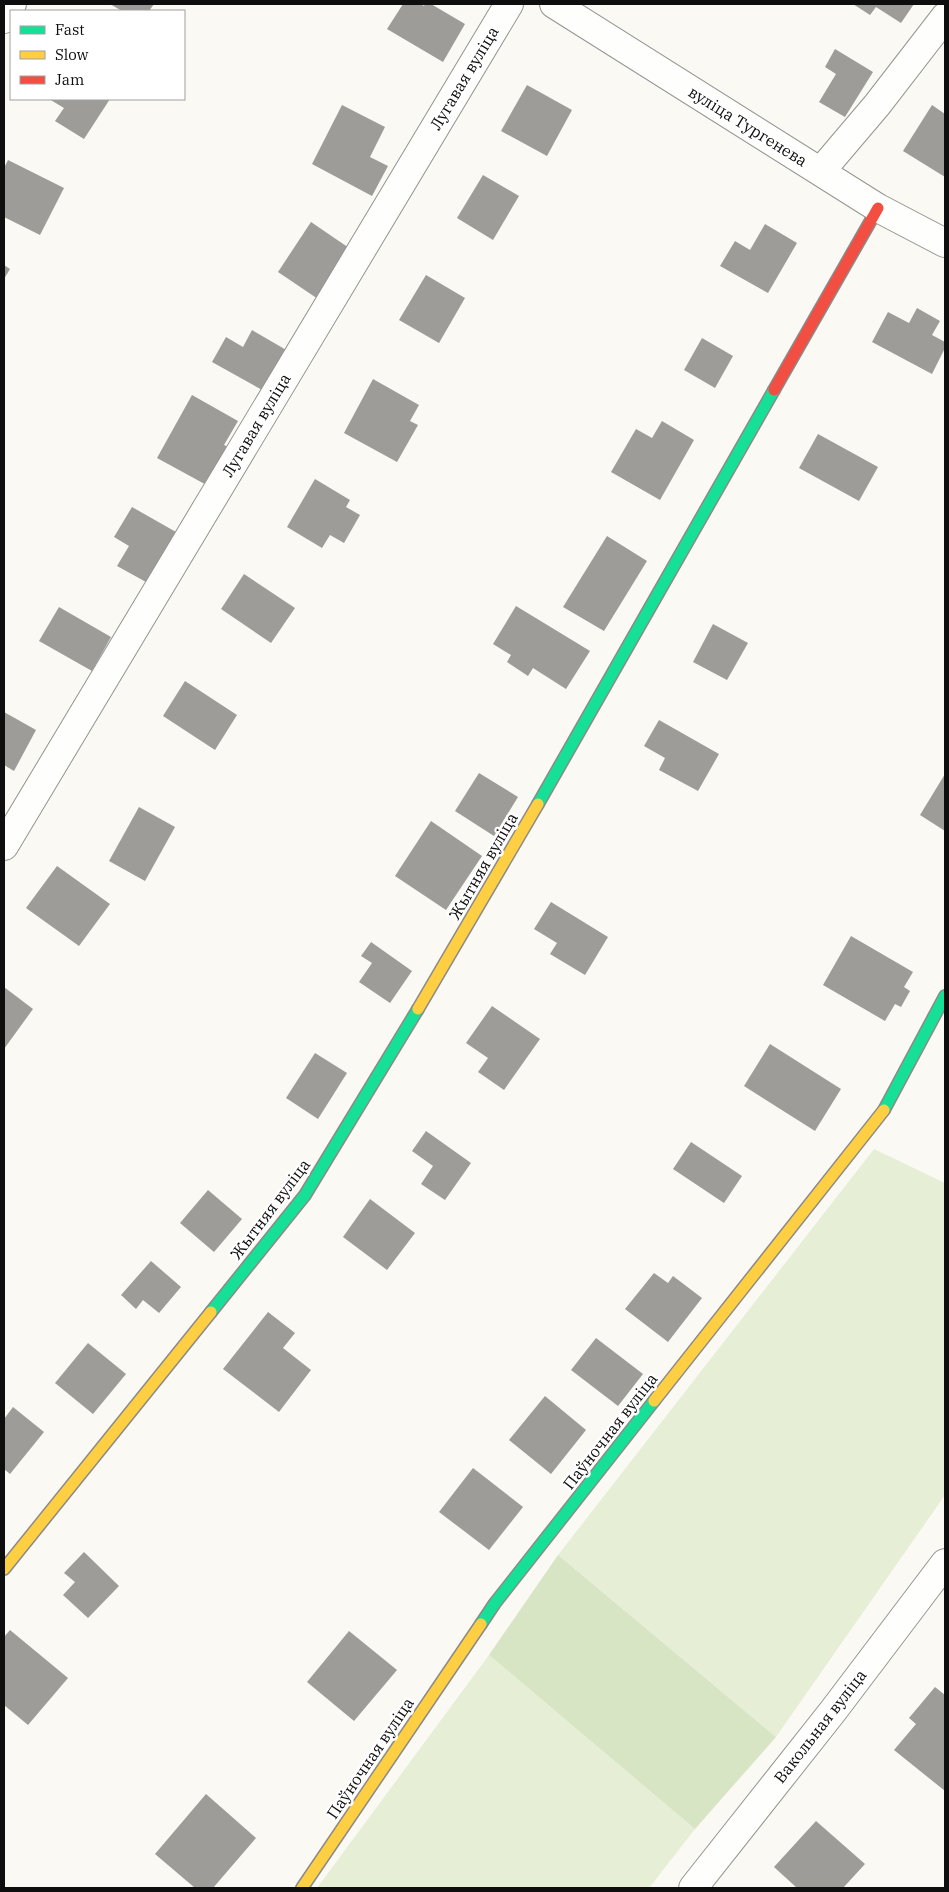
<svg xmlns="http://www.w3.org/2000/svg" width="949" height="1892" viewBox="0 0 949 1892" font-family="'IBM Plex Serif',serif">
  <rect width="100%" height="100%" fill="#faf9f4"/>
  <g fill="#e6efd5">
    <polygon points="874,1149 945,1183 945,1495 776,1737 558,1555"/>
    <polygon points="489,1655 695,1829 649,1888 317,1888"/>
  </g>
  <polygon fill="#d7e5c4" points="558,1555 776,1737 695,1829 489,1655"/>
  <g fill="#9e9c99">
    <polygon points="110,4 154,4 149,11 122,11"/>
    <polygon points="403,4 421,4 424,6 425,4 431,4 465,24 443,62 387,29"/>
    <polygon points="853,4 914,4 901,23 876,7 870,15"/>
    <polygon points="835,49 873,72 845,117 819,102 836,74 825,67"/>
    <polygon points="527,85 572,110 547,156 501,131"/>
    <polygon points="49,99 110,99 84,139 55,121 64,108"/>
    <polygon points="342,105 385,127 370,157 388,166 372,196 312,164"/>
    <polygon points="932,105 945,114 945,177 903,151"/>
    <polygon points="8,160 64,188 40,235 4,217 4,168"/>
    <polygon points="483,175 519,196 493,240 457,218"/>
    <polygon points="311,222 352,250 318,299 278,272"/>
    <polygon points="765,224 797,243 768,293 720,266 735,241 750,250"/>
    <polygon points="4,265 10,269 4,279"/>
    <polygon points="426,275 465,298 439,343 399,320"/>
    <polygon points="917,308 940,321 932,335 945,342 945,348 932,374 872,342 888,312 909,323"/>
    <polygon points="252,330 288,351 264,391 212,362 226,337 243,347"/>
    <polygon points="702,338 733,356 715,388 684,370"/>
    <polygon points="373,379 419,405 410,421 418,425 397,462 344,433"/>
    <polygon points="192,395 238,421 224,445 233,449 212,488 157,458"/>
    <polygon points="662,421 694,440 660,500 611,472 636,429 652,438"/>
    <polygon points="818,434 878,467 859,501 799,468"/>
    <polygon points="315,479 350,500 346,507 360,515 344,543 330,535 322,548 287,527"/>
    <polygon points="132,507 176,532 146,582 117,566 129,546 114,537"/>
    <polygon points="607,536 647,561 604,631 563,607"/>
    <polygon points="244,574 295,608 271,643 221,609"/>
    <polygon points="516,606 590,651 566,689 533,668 528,676 507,662 511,655 493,644"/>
    <polygon points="59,607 111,637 92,671 39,641"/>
    <polygon points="713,624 748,643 727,680 693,662"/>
    <polygon points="185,681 237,715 215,750 163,716"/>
    <polygon points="4,712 36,730 14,771 4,765"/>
    <polygon points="659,720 719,754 698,791 659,770 665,758 644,746"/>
    <polygon points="479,773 518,797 494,836 455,811"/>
    <polygon points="945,774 945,831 920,815"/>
    <polygon points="139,807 175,827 145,881 109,861"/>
    <polygon points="431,821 482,856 446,910 395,876"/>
    <polygon points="57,866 110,904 79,946 26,908"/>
    <polygon points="551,902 608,937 585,975 550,954 557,943 534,929"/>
    <polygon points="851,936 913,972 904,987 910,991 901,1007 895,1004 885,1021 823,985"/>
    <polygon points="371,942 412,971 390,1003 359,982 372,963 361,956"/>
    <polygon points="4,987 33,1009 4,1049"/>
    <polygon points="492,1006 540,1039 504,1090 478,1072 488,1058 466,1043"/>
    <polygon points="770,1044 841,1089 815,1131 744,1086"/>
    <polygon points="315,1053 347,1073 318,1119 286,1098"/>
    <polygon points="426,1131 471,1163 445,1200 421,1184 433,1166 412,1151"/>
    <polygon points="691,1142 742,1176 724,1203 673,1169"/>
    <polygon points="208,1190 242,1219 214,1252 180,1223"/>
    <polygon points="370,1199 415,1233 387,1270 343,1237"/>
    <polygon points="151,1261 181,1287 159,1313 143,1300 136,1309 121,1295"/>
    <polygon points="654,1273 668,1283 673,1276 702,1298 668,1342 625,1309"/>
    <polygon points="268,1312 295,1333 283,1348 311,1370 279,1412 223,1369"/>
    <polygon points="596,1338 643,1374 618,1406 571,1370"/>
    <polygon points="88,1343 126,1374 93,1414 55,1383"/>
    <polygon points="545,1396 586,1430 551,1474 509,1440"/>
    <polygon points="13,1407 44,1432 10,1474 4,1469 4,1419"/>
    <polygon points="473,1468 523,1507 489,1550 439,1512"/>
    <polygon points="84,1552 119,1586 88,1618 63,1595 75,1582 64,1573"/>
    <polygon points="10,1630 68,1678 28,1725 4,1705 4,1637"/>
    <polygon points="349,1631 397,1670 354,1721 307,1682"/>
    <polygon points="935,1687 945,1695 945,1791 894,1750 916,1724 909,1718"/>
    <polygon points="206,1794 256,1838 213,1888 195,1888 155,1854"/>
    <polygon points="816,1821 865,1864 843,1888 797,1888 774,1867"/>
  </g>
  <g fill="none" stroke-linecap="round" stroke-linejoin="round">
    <g stroke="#949492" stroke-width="30">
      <g id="street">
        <polyline points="554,4 878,208 945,243"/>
        <polyline points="4,19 12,4"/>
        <polyline points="821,171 877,105 945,17"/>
        <polyline points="4,846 509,4"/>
        <polyline points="693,1888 833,1711 945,1563"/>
      </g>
    </g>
    <g stroke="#8b8a88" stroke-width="14">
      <g id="fast">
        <polyline points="538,804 774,390"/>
        <polyline points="884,1110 945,996"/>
        <polyline points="211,1312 305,1195 418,1009"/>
        <polyline points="481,1624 495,1603 654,1401"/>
      </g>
    </g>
    <g stroke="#8b8a88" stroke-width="14">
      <g id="slow">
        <polyline points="418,1009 538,804"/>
        <polyline points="654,1401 884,1110"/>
        <polyline points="4,1569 211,1312"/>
        <polyline points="302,1888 481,1624"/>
      </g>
    </g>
    <g stroke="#8b8a88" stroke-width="14">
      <polyline id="jam" points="774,390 878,208"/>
    </g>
    <use href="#street" stroke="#fefefd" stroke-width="28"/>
    <use href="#fast" stroke="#16e098" stroke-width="11"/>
    <use href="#slow" stroke="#ffcf43" stroke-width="11"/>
    <use href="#jam" stroke="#f24e42" stroke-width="11"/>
  </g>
  <g text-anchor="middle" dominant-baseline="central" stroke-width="5" stroke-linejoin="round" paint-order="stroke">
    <g font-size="16" fill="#0e0e0e" stroke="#fff">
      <text transform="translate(464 78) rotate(-59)">Лугавая вуліца</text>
      <text transform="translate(748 126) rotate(32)">вуліца Тургенева</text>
      <text transform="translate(256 425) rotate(-59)">Лугавая вуліца</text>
      <text transform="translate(483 866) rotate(-60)">Жытняя вуліца</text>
      <text transform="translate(270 1209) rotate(-53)">Жытняя вуліца</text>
      <text transform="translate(610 1431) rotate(-52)">Паўночная вуліца</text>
      <text transform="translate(820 1726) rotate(-52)">Вакольная вуліца</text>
      <text transform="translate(370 1758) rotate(-56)">Паўночная вуліца</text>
    </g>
  </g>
  <rect width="949" height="1892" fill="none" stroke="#0e0e0e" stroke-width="10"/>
  <rect x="10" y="10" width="175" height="90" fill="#ffffff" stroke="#9f9f9f"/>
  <rect x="20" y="26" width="25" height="8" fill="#16e098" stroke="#9f9f9f"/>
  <text x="55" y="35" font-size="15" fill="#0e0e0e">Fast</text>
  <rect x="20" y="51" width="25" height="8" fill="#ffcf43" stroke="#9f9f9f"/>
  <text x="55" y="60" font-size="15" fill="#0e0e0e">Slow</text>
  <rect x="20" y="76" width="25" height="8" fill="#f24e42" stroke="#9f9f9f"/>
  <text x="55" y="85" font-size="15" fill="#0e0e0e">Jam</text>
</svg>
